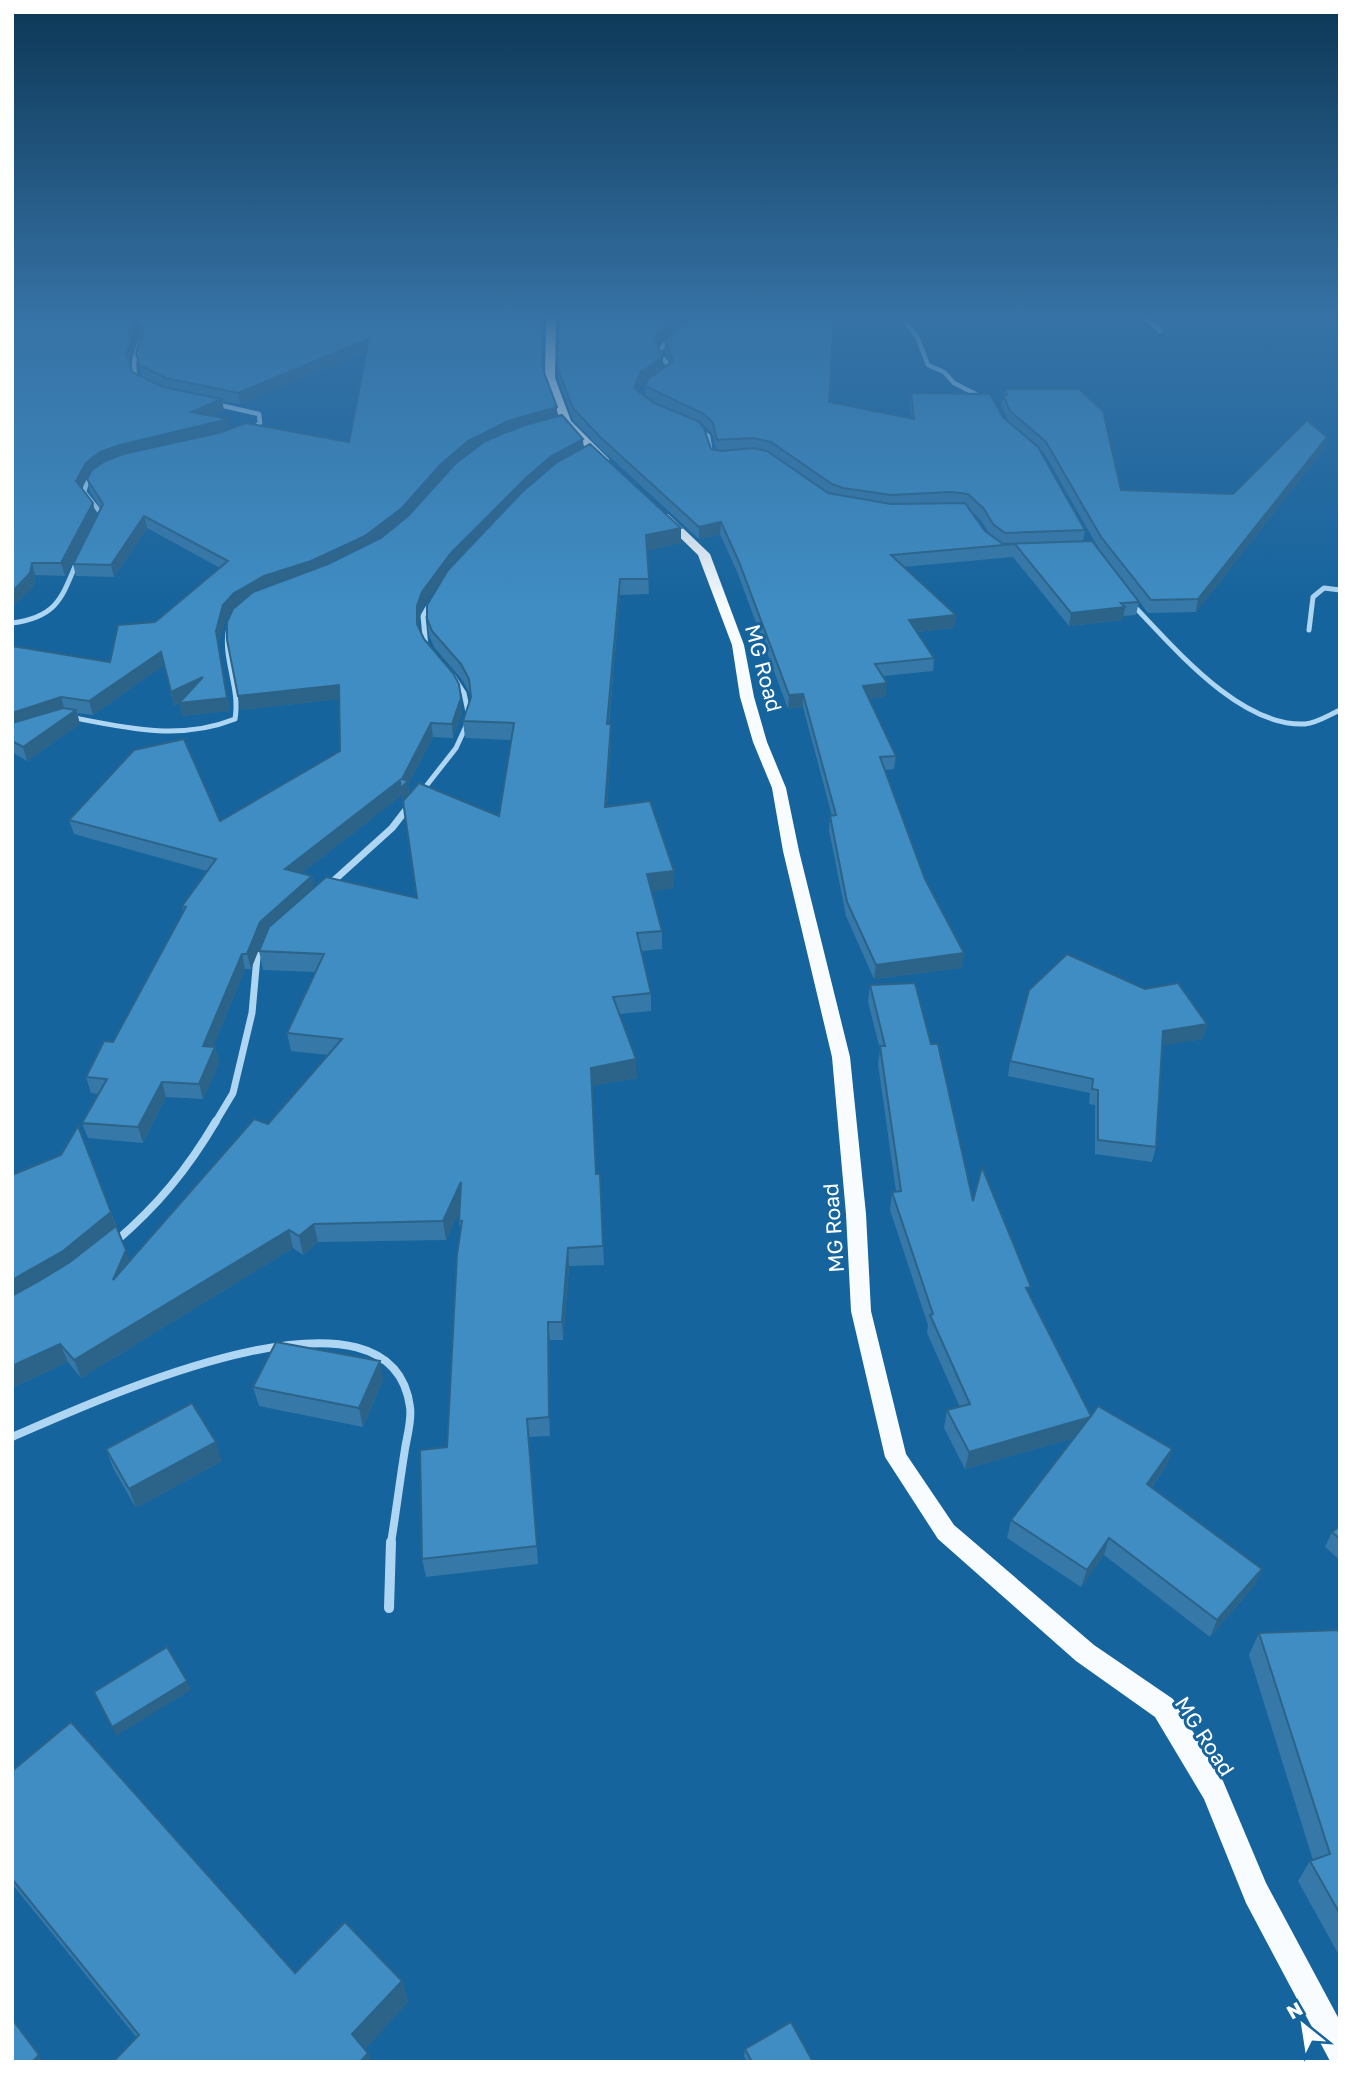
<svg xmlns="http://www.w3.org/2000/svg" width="1352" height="2074" viewBox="0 0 1352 2074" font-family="'Golos Text',sans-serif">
  <rect width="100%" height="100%" fill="#16649d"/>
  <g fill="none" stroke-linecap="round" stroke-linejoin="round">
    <g stroke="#aed6f3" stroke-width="4.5">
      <path d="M137 317 145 324C142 344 127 361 138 381"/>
      <polyline points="902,317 918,339 928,365 944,372 954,383 983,398"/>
      <polyline points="1143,317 1160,331"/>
      <polyline points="667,371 669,366 658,352 671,337"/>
      <polyline points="215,404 259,414 260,423 252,429"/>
      <polyline points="699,429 708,436 711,454"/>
      <polyline points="94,476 87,482 84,492 100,512 100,518"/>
    </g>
    <g stroke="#aed6f3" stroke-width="5">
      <path d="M1131 603C1173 646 1239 727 1305 724 1317 723 1329 715 1340 710"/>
      <path d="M12 623C58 617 62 597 78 559"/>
      <polyline points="1309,630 1313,597 1324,588 1340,590"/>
      <polyline points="426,647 423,616 431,602"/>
      <polyline points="453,676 464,693 468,712"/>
      <path d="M70 717C126 728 180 741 235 719 241 684 219 654 231 620"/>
      <polyline points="423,790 456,748 467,724"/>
    </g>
    <g stroke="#aed6f3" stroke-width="7">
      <polyline points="421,792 424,788"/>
      <polyline points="330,884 392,828 409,806"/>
      <polyline points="215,1123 233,1093 252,1013 257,957 264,948"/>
    </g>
    <g stroke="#aed6f3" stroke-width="8">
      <path d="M115 1242C158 1205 187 1170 216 1121"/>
      <path d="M12 1437C83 1407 391 1261 410 1407 412 1420 407 1436 405 1449 400 1480 396 1512 391 1543"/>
    </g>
    <polyline stroke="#aed6f3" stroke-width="10" points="389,1608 391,1542"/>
    <g fill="#f9fcff" fill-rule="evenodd">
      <polygon points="546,317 556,317 555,378 571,421 609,459 609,463 601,463 561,422 545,378"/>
      <polygon points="660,514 668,514 710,554 744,645 754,697 767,742 786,788 799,851 850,1057 866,1214 871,1311 906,1454 954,1525 1094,1645 1173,1699 1223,1781 1266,1883 1340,2021 1340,2062 1330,2061 1246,1903 1204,1799 1155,1717 1076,1661 938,1539 885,1457 851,1311 846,1214 832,1057 783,851 772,788 753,742 740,697 732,645 698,555 660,518"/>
    </g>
  </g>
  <g fill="#3679a8" fill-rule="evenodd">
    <path d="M12 317 140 326 129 362 132 372 142 377 136 354 146 319 144 317H543V369L557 407V417L584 448 681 543 647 550 649 594 620 595 609 724H611V741L607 806 674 871V888L651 891 662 931V949L642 951 651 993V1011L619 1014 637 1078 592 1086 596 1174H600L604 1265 569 1266 563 1340H550V1436L529 1437 538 1564 426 1577 422 1559 447 1447 461 1233 459 1221 460 1209 446 1240 318 1242 303 1255 293 1248 81 1378 68 1362 12 1388V1175L111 1212 129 1261 268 1124 328 1055 291 1051 287 1033 316 972 263 970 259 951 266 934 264 937 251 969H245L213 1047H215L219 1063 203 1099 166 1097 143 1143 88 1138 82 1123 99 1094 91 1093 86 1077 113 1042 184 912 182 906 207 871 74 834 69 820 220 821 340 751 339 699 241 710 227 640 232 612 226 618 218 644 230 711 182 716 180 703 174 706 164 665 93 715 77 713 80 724 27 761 12 752V646L110 662 155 622 220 568 147 528 114 577 76 576 73 564 100 508 90 491 87 479 90 474 89 475 82 488 93 503 96 516 65 576 35 575 34 586 12 608ZM366 352 349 442 230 428 229 419 212 416 224 411 222 401 240 404ZM447 472 406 517 442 477ZM440 582 427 619 429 635 434 647 463 681 471 696 463 721 465 738 511 740 499 816 409 794 408 785 433 737 453 738 462 712 419 628V620L423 606ZM402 795 417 898 314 887 312 876 302 873Z"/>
    <path d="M558 317H834L829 402 912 419 910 404 911 393 1003 417 1009 422 1001 406 1005 389 1121 490 1233 494 1324 449 1196 612 1148 613 1099 549 1044 453 1039 449 1085 530 1083 541 1139 602 1136 615 1123 616V620L1069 626 1013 557 903 567 956 615 954 628 917 632 934 658 933 671 883 676 886 697 869 699 896 756 894 769 885 770 925 879 964 953 961 968 874 979 846 916 829 830 830 816H832L803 707 788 709 738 574 720 534 699 539 600 448 573 420 558 378ZM677 328 665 340V351L670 363 663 368V357L657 345 673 330ZM653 375 645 386V396L638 391 641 384ZM700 423 704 425 713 435 716 450 711 449ZM969 508 982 522 990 535 985 531Z"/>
    <polygon points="991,317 1051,317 1031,328 992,327"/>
    <polygon points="870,985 973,1201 1029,1294 1091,1416 1172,1449 1166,1466 1152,1487 1262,1569 1254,1586 1210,1637 1104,1555 1081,1587 1007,1538 1011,1520 1074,1438 965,1469 944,1428 947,1410 960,1407 927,1333 928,1325 890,1210 892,1192 896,1191 878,1064 880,1049 868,1002"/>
    <polygon points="1207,1024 1203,1039 1162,1045 1156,1147 1152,1162 1095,1154 1095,1105 1089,1104 1090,1093 1008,1076 1010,1061"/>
    <polygon points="383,1380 363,1427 259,1406 253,1387"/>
    <polygon points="106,1449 222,1461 136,1508 113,1468"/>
    <polygon points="1340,1526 1340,1560 1325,1547 1332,1532"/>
    <polygon points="1340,1630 1340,1957 1298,1881 1310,1861 1313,1860 1249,1655 1259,1633"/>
    <polygon points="12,1771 295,1973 402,1981 408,2002 365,2049 368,2053 372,2062 113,2062 137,2038 12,1884"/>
    <polygon points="745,2049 813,2062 747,2062 744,2056"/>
  </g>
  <g fill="#2c6388">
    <polygon points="137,317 138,317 140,326 128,364 126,353"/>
    <polygon points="676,317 700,317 673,330 656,347 655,341 656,336 673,319"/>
    <polygon points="1032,317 1051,317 1031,328"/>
    <polygon points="369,339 370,350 240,404 238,393"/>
    <polygon points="663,357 663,368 641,384 634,400 634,388 641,372"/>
    <polygon points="222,399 224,411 193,424 191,412"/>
    <polygon points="557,407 557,419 469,453 442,477 403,521 367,548 237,606 226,618 218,644 230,711 182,716 180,703 174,706 171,692 203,677 223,605 234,593 440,465 468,441 508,421"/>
    <polygon points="229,419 231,431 103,464 89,475 79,493 76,481 86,463 100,452 120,445"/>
    <polygon points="1327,437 1324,449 1196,612 1198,599"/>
    <polygon points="583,439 584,451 452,566 423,606 419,620 419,638 417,606 422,592 451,553 527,477 550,457"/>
    <polygon points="93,503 96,516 65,576 61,563"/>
    <polygon points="144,516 147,528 114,577 111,565"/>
    <polygon points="721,522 720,534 699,539 699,527"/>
    <polygon points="681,528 681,543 646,551 646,535"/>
    <polygon points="32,563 35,575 34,586 12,608 12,592"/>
    <polygon points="620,579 620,595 607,741 607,724"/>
    <polygon points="1125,607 1123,620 1069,626 1071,613"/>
    <polygon points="956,615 954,628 908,633 909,620"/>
    <polygon points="161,652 164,665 93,715 89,701"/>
    <polygon points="887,683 886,697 862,700 863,686"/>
    <polygon points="339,685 341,699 241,710 238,696"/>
    <polygon points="803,694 803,707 788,709 789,695"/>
    <polygon points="61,697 65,711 12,728 12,713"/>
    <polygon points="461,698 462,712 453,738 452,724"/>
    <polygon points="76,710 80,724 27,761 23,747"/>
    <polygon points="431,723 433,737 408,785 409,796 403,803 401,788 402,779"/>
    <polygon points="611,724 611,741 606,824 605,807"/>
    <polygon points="400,780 402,795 288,884 285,869"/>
    <polygon points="674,871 674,888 647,892 647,874"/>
    <polygon points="312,876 315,891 264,937 251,969 247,954 260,922"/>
    <polygon points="964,953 961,968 874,979 876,965"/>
    <polygon points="242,954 245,969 207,1062 203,1046"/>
    <polygon points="1207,1024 1203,1039 1159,1046 1163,1031"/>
    <polygon points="215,1047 219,1063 203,1099 199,1084"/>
    <polygon points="636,1059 637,1078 592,1086 591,1068"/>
    <polygon points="162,1082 166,1097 143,1143 138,1127"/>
    <polygon points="461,1182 464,1201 446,1240 443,1221"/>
    <polygon points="111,1212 117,1231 12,1303 12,1280"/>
    <polygon points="314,1224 318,1242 303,1255 299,1236"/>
    <polygon points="289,1230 293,1248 81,1378 74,1360"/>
    <polygon points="568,1248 569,1266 563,1340 562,1322"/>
    <polygon points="126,1250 132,1269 113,1280"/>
    <polygon points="548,1322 550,1340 550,1436 549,1417"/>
    <polygon points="60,1344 68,1362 12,1388 12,1366"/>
    <polygon points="380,1361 383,1380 363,1427 359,1408"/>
    <polygon points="1090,1417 1085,1435 965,1469 969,1452"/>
    <polygon points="216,1442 222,1461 136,1508 129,1489"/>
    <polygon points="1172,1449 1166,1466 1142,1501 1147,1484"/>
    <polygon points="1109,1538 1104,1555 1081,1587 1087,1570"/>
    <polygon points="1262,1569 1254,1586 1210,1637 1217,1620"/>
    <polygon points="187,1681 191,1690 116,1736 112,1727"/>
    <polygon points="402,1981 408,2002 360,2055 352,2034"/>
    <polygon points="12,2019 44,2062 32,2062"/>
    <polygon points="368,2053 372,2062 362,2062 361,2061"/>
  </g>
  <g fill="#3f8dc3" stroke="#2c6388" stroke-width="2">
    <polygon points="12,317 137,317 126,353 132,372 163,387 222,399 191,412 229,419 120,445 100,452 86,463 76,481 93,503 61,563 32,563 30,573 12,592"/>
    <polygon points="146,317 543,317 542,367 557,407 508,421 468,441 440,465 402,508 365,536 311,561 264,576 234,593 223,605 216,631 227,698 179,703 203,677 171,692 161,652 89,701 61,697 12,713 12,646 110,662 118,625 155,622 228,561 144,516 111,565 73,564 103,504 87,479 92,470 105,461 123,454 218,433 246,423 349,442 369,339 238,393 166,378 140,365 136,354"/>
    <polygon points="558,317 676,317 673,319 656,336 655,341 663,357 641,372 634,388 654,403 698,421 704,428 711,449 722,451 753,448 767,451 828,493 891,504 965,503 985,531 1003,544 1092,541 1139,602 1121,603 1125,607 1071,613 1015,544 891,555 956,615 909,620 934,658 875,664 887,683 863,686 896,756 880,757 925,879 964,953 876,965 847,902 830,816 836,815 803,694 789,695 739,562 721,522 699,527 599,436 573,408 557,366"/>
    <polygon points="697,317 834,317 829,402 914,419 911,393 990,394 1003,417 1038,447 1085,530 1005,533 993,524 984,509 968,494 951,492 891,495 843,488 832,484 771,442 753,438 717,440 713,423 704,414 645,386 648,379 673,361 665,340 678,327"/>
    <polygon points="1005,389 1079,389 1103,411 1121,490 1233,494 1307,420 1327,437 1198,599 1151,600 1101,537 1046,442 1010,411 1003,395 1007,395"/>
    <polygon points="562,415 583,439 550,457 527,477 451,553 422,592 417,606 417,624 424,639 453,673 459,684 461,698 452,724 431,723 402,779 408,781 401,788 400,780 285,869 312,876 260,922 247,954 242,954 203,1046 215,1047 199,1084 162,1082 138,1127 82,1123 107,1079 86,1077 104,1041 113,1042 186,907 182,906 216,859 69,820 134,750 184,739 220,821 340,751 339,685 238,696 227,640 227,622 233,609 253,592 328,564 381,538 408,516 455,464 485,441 525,425"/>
    <polygon points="590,444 681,528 646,535 649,579 620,579 607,724 611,724 605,807 650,801 674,871 647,874 662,931 637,933 651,993 613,997 636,1059 591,1068 596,1174 600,1174 603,1246 568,1248 562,1322 548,1322 549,1417 527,1419 537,1546 422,1559 420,1450 447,1447 457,1254 462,1221 459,1221 461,1182 443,1221 314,1224 299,1236 289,1230 74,1360 60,1344 12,1366 12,1296 39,1281 70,1262 116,1226 126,1250 113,1280 254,1119 268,1124 342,1039 287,1033 324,954 259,951 269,927 326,877 417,898 403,801 419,783 499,816 514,723 463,721 471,697 469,679 461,664 432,631 427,619 427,605 448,570 522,492 556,463"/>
    <polygon points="63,708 76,710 23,747 12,741 12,723"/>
    <polygon points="1067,954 1145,989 1178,983 1207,1024 1163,1031 1156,1147 1098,1140 1098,1090 1092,1089 1093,1079 1010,1061 1029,990"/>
    <polygon points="915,983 931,1044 938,1044 973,1201 982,1167 1031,1287 1026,1288 1091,1416 1098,1406 1172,1449 1147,1484 1262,1569 1217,1620 1109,1538 1087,1570 1011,1520 1090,1417 969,1452 947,1410 970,1404 930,1315 933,1314 892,1192 901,1191 880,1046 885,1046 870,985"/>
    <polygon points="78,1126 111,1212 63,1251 12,1280 12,1175 61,1155"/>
    <polygon points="276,1342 380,1361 359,1408 253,1387"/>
    <polygon points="192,1403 216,1442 129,1489 106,1449"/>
    <polygon points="1340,1526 1340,1539 1332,1532"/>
    <polygon points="1340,1630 1340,1914 1310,1861 1330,1854 1259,1633"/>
    <polygon points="167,1647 187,1681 112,1727 94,1692"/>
    <polygon points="71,1722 295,1973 345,1922 402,1981 352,2034 368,2053 361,2061 362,2062 113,2062 139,2035 12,1879 12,1771"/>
    <polygon points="12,2019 39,2055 32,2062 12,2062"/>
    <polygon points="791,2022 813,2062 752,2062 745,2049"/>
  </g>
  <linearGradient id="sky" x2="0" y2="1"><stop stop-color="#0c3756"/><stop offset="0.52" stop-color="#3672a5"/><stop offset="1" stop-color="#3672a5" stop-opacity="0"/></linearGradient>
  <rect width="1352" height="608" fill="url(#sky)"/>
  <g text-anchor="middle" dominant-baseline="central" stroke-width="6" stroke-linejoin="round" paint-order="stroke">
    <g font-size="21" fill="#fff" stroke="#16649d">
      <text transform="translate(764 668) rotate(75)">MG Road</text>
      <text transform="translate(833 1228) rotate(-94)">MG Road</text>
      <text transform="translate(1205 1736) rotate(57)">MG Road</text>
    </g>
  </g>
  <rect width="1352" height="2074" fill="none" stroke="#ffffff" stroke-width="28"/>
  <g transform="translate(1303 2025) rotate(330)" stroke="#16649d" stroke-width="5" paint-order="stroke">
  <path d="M0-5L12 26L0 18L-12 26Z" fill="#ffffff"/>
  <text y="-10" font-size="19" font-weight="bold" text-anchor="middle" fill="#ffffff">N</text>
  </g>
</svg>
